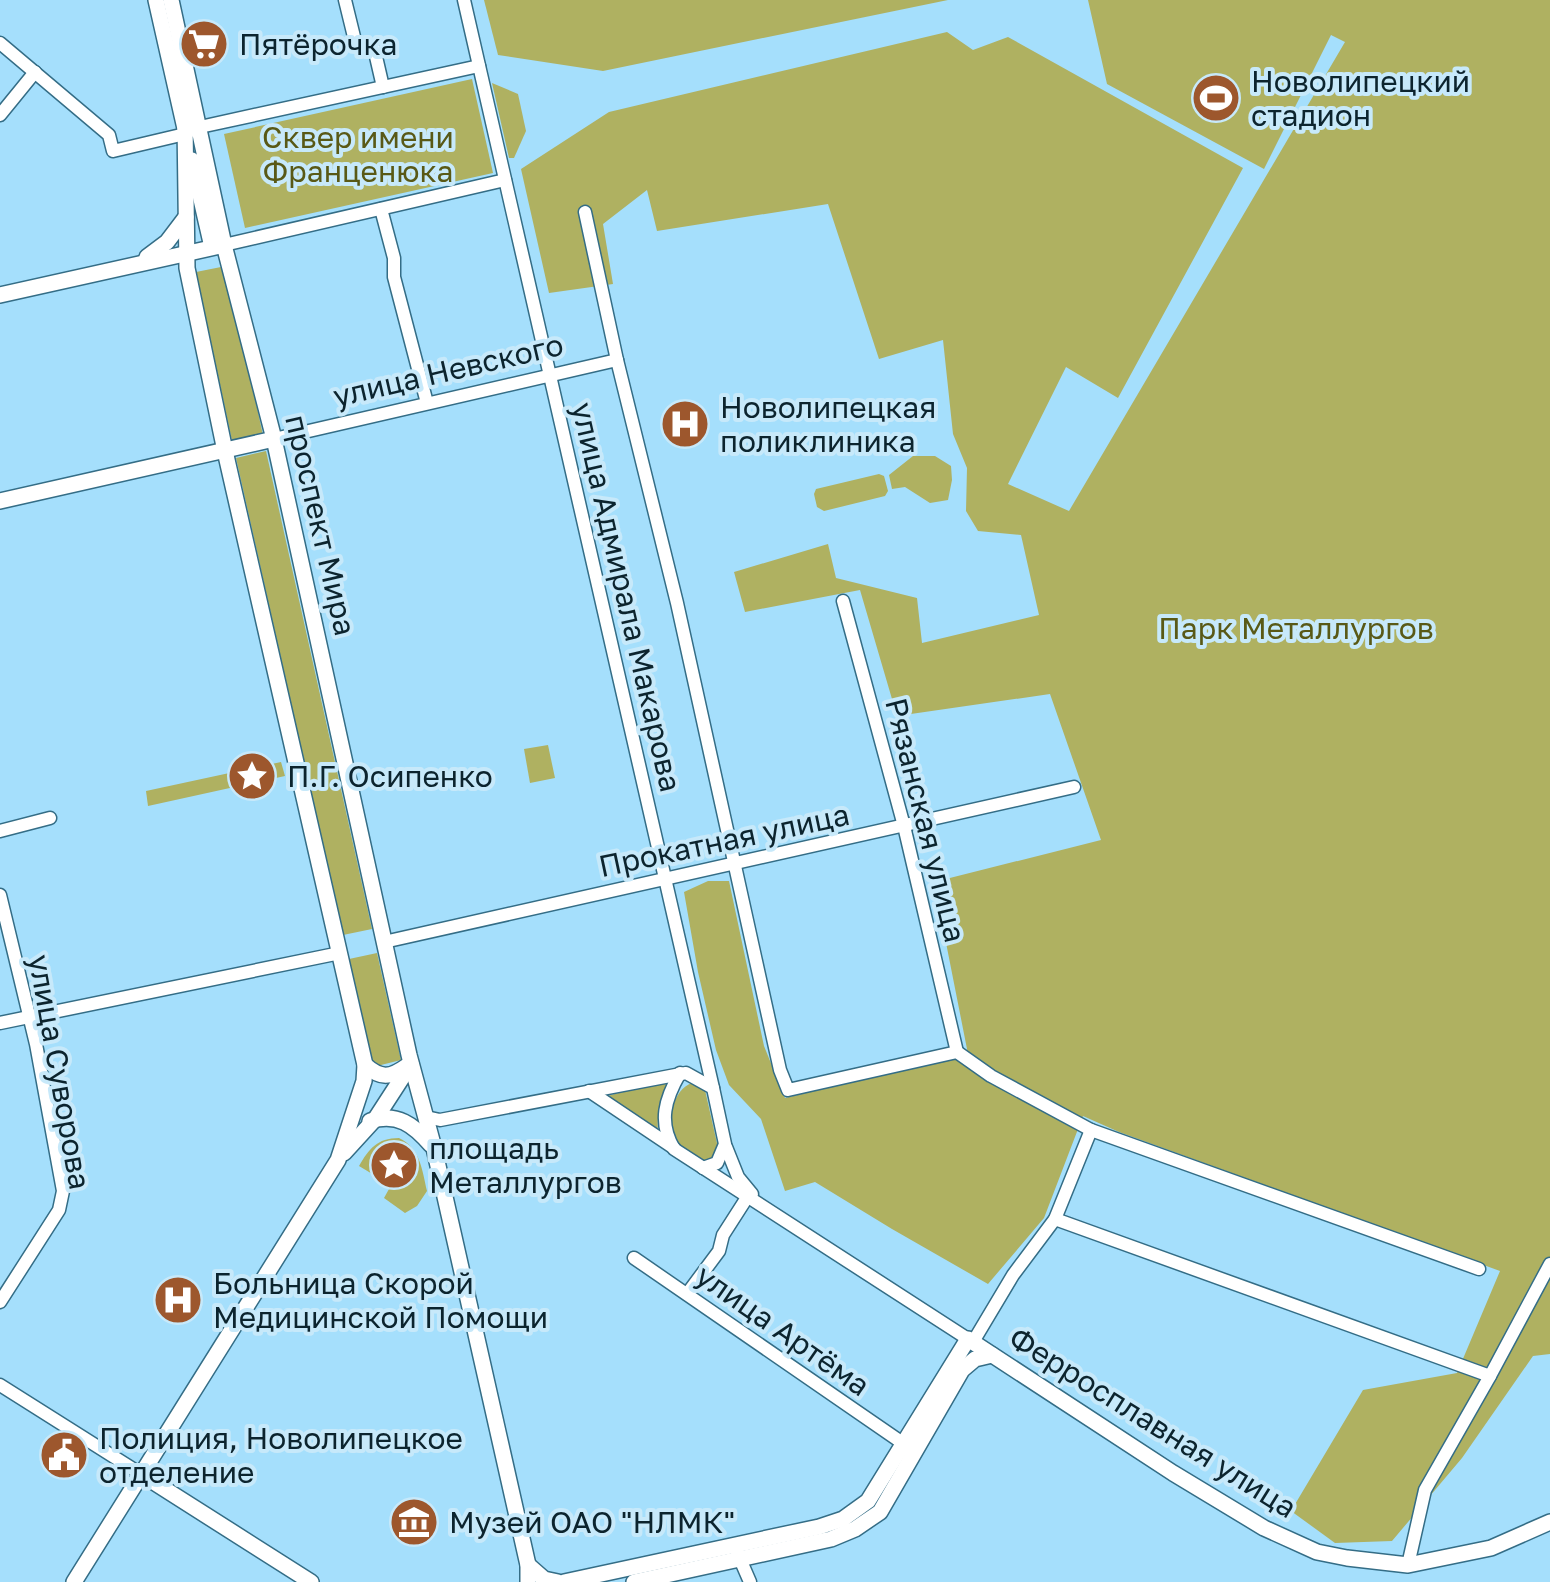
<svg xmlns="http://www.w3.org/2000/svg" width="1550" height="1582" viewBox="0 0 1550 1582" font-family="'Golos Text',sans-serif">
  <rect width="100%" height="100%" fill="#a5dffc"/>
  <g fill="#afb161">
    <polygon points="484,0 948,0 603,71 498,55"/>
    <polygon points="1088,0 1550,0 1550,1354 1533,1356 1462,1458 1392,1541 1335,1543 1291,1511 1363,1390 1457,1373 1500,1271 1119,1132 1083,1116 1044,1218 988,1284 892,1229 815,1182 785,1191 761,1119 729,1085 716,1050 698,972 684,892 708,881 729,881 764,1046 785,1098 968,1054 934,882 1101,840 1050,694 897,716 860,590 745,612 734,572 828,544 836,578 917,598 922,643 1039,615 1021,535 978,531 966,511 967,468 953,434 943,340 879,359 828,204 657,231 647,190 603,224 613,284 549,293 521,169 609,112 947,32 973,50 1008,37 1243,168 1118,398 1066,367 1008,484 1069,511 1345,42 1331,35 1264,169 1107,84"/>
    <polygon points="472,79 493,173 245,228 224,134"/>
    <polygon points="492,83 518,94 526,131 514,158 509,158"/>
    <polygon points="226,266 263,435 232,441 196,272"/>
    <polygon points="266,451 372,929 343,935 236,458"/>
    <polygon points="913,456 935,456 951,466 952,480 948,500 930,503 905,487 892,489 889,475"/>
    <polygon points="879,474 884,476 888,491 885,496 824,511 817,507 814,494 816,489"/>
    <polygon points="548,745 555,778 530,783 524,749"/>
    <polygon points="281,762 285,776 148,806 146,791"/>
    <polygon points="377,953 401,1060 373,1067 349,959"/>
    <path d="M670 1080C661 1103 657 1107 658 1132L607 1096Z"/>
    <path d="M692 1083 705 1090 719 1152 711 1159 702 1161C694 1155 681 1149 676 1140 665 1123 673 1089 692 1083Z"/>
    <path d="M399 1138C420 1148 422 1169 427 1191L417 1206 405 1213 384 1198 394 1180 378 1170 374 1175 359 1166C369 1149 377 1138 399 1138Z"/>
  </g>
  <g fill="none" stroke-linecap="round" stroke-linejoin="round">
    <g stroke="#346d86" stroke-width="15">
      <g id="minor">
        <polyline points="345,0 356,45 374,48 383,87"/>
        <polyline points="464,0 713,1088"/>
        <polyline points="0,43 109,135 113,151 185,134"/>
        <polyline points="0,115 35,72"/>
        <polyline points="200,127 479,66"/>
        <polyline points="381,209 394,258 394,277 427,403"/>
        <polyline points="585,212 617,360 677,603 780,1070 788,1090 957,1052 991,1076 1091,1130 1479,1269"/>
        <polyline points="224,245 505,180"/>
        <polyline points="274,439 617,360"/>
        <polyline points="843,601 904,826 957,1052"/>
        <polyline points="0,831 50,818"/>
        <polyline points="0,895 36,1044 63,1191 59,1210 0,1302"/>
        <polyline points="384,942 1074,787"/>
        <polyline points="0,1023 340,953"/>
        <path d="M680 1073C665 1099 658 1122 674 1149L968 1339"/>
        <polyline points="589,1091 674,1148"/>
        <polyline points="426,1117 440,1120 686,1073 713,1088 725,1144 717,1163 703,1168"/>
        <polyline points="726,1147 738,1177 752,1194"/>
        <polyline points="1055,1219 1490,1376"/>
        <polyline points="634,1258 904,1444"/>
        <polyline points="687,1294 719,1251 723,1235 748,1196"/>
        <polyline points="973,1342 1013,1275 1055,1219 1091,1130"/>
        <polyline points="0,1385 141,1474"/>
        <polyline points="737,1552 750,1582"/>
        <polyline points="1408,1565 1425,1490 1490,1376 1550,1264"/>
      </g>
    </g>
    <g stroke="#346d86" stroke-width="18">
      <g id="major">
        <polyline points="156,0 186,133"/>
        <polyline points="171,0 224,245 274,439 409,1055 434,1148 528,1565 528,1582"/>
        <polyline points="192,160 212,247"/>
        <polyline points="147,257 167,242 186,217"/>
        <polyline points="0,295 220,246"/>
        <polyline points="0,501 274,439"/>
        <path d="M365 1065C381 1079 390 1078 407 1066"/>
        <path d="M370 1121C397 1112 414 1125 431 1145"/>
        <polyline points="344,1153 376,1118 411,1064"/>
        <polyline points="141,1474 311,1582"/>
        <polyline points="528,1565 544,1579 558,1582"/>
        <polyline points="74,1582 338,1160 364,1081 365,1065 225,451 187,268 185,124"/>
        <polyline points="564,1582 819,1527 843,1519 868,1501 968,1339 1173,1473 1264,1528 1317,1552 1347,1558 1408,1565 1491,1548 1550,1522"/>
        <polyline points="634,1582 831,1539 855,1529 880,1512 962,1370 975,1359 992,1355"/>
      </g>
    </g>
    <use href="#minor" stroke="#fff" stroke-width="12"/>
    <use href="#major" stroke="#fff" stroke-width="15"/>
  </g>
  <defs>
    <g id="supermarket-disc" transform="scale(2.5)"><circle r="9.5" fill="#9d572d" stroke="#c7e9fa"/><path d="M-6-5.5h2.5l.6 2H6L4.5 2H-2.5L-4.4-4H-6ZM-1.5 3.2a1.3 1.3 0 1 0 .1 0ZM3 3.2a1.3 1.3 0 1 0 .1 0Z" fill="#fff"/></g>
    <g id="stadium-disc" transform="scale(2.5)"><circle r="9.5" fill="#9d572d" stroke="#c7e9fa"/><path d="M0-5a6.5 5 0 1 0 0 10a6.5 5 0 1 0 0-10ZM-3.5-1.8h7v3.6h-7Z" fill="#fff"/></g>
    <g id="hospital-disc" transform="scale(2.5)"><circle r="9.5" fill="#9d572d" stroke="#c7e9fa"/><path d="M-5-5h3v3.5h4V-5h3V5h-3V1.5h-4V5h-3Z" fill="#fff"/></g>
    <g id="sight-disc" transform="scale(2.5)"><circle r="9.5" fill="#9d572d" stroke="#c7e9fa"/><path d="M0-6L1.8-2.2L6-1.7L2.9 1.2L3.7 5.4L0 3.3L-3.7 5.4L-2.9 1.2L-6-1.7L-1.8-2.2Z" fill="#fff"/></g>
    <g id="civic-disc" transform="scale(2.5)"><circle r="9.5" fill="#9d572d" stroke="#c7e9fa"/><path d="M-.6-6.5H3V-4.5H.6V-3L4-1V1h2V6H-6V1h2V-1L-.6-3ZM-1.2 2.5V6h2.4V2.5Z" fill="#fff"/></g>
    <g id="museum-disc" transform="scale(2.5)"><circle r="9.5" fill="#9d572d" stroke="#c7e9fa"/><path d="M0-6L6-3V-2H-6V-3ZM-5-1h2V3h-2ZM-1-1h2V3h-2ZM3-1h2V3H3ZM-6 4H6V6H-6Z" fill="#fff"/></g>
  </defs>
  <g fill-rule="evenodd">
    <use href="#supermarket-disc" x="204" y="44"/>
    <use href="#stadium-disc" x="1216" y="98"/>
    <use href="#hospital-disc" x="685" y="424"/>
    <use href="#sight-disc" x="252" y="776"/>
    <use href="#sight-disc" x="394" y="1165"/>
    <use href="#hospital-disc" x="178" y="1300"/>
    <use href="#civic-disc" x="64" y="1455"/>
    <use href="#museum-disc" x="414" y="1522"/>
  </g>
  <g text-anchor="middle" dominant-baseline="central" stroke-width="8" stroke-linejoin="round" paint-order="stroke">
    <g font-size="30" fill="#0c242e" stroke="#c7e9fa" text-anchor="start">
      <text x="239" y="44">Пятёрочка</text>
      <text x="1251" y="81">Новолипецкий<tspan x="1251" dy="34">стадион</tspan></text>
      <text x="720" y="407">Новолипецкая<tspan x="720" dy="34">поликлиника</tspan></text>
      <text x="287" y="776">П.Г. Осипенко</text>
      <text x="429" y="1148">площадь<tspan x="429" dy="34">Металлургов</tspan></text>
      <text x="213" y="1283">Больница Скорой<tspan x="213" dy="34">Медицинской Помощи</tspan></text>
      <text x="99" y="1438">Полиция, Новолипецкое<tspan x="99" dy="34">отделение</tspan></text>
      <text x="449" y="1522">Музей ОАО "НЛМК"</text>
    </g>
    <g font-size="30" fill="#595916" stroke="#c7e9fa">
      <text x="358" y="137">Сквер имени<tspan x="358" dy="34">Франценюка</tspan></text>
      <text x="1296" y="628">Парк Металлургов</text>
    </g>
    <g font-size="30" fill="#0c242e" stroke="#c7e9fa">
      <text transform="translate(448 370) rotate(-13)">улица Невского</text>
      <text transform="translate(321 525) rotate(77)">проспект Мира</text>
      <text transform="translate(627 597) rotate(77)">улица Адмирала Макарова</text>
      <text transform="translate(926 820) rotate(76)">Рязанская улица</text>
      <text transform="translate(724 840) rotate(-12)">Прокатная улица</text>
      <text transform="translate(60 1072) rotate(80)">улица Суворова</text>
      <text transform="translate(783 1330) rotate(35)">улица Артёма</text>
      <text transform="translate(1153 1422) rotate(32)">Ферросплавная улица</text>
    </g>
  </g>
</svg>
